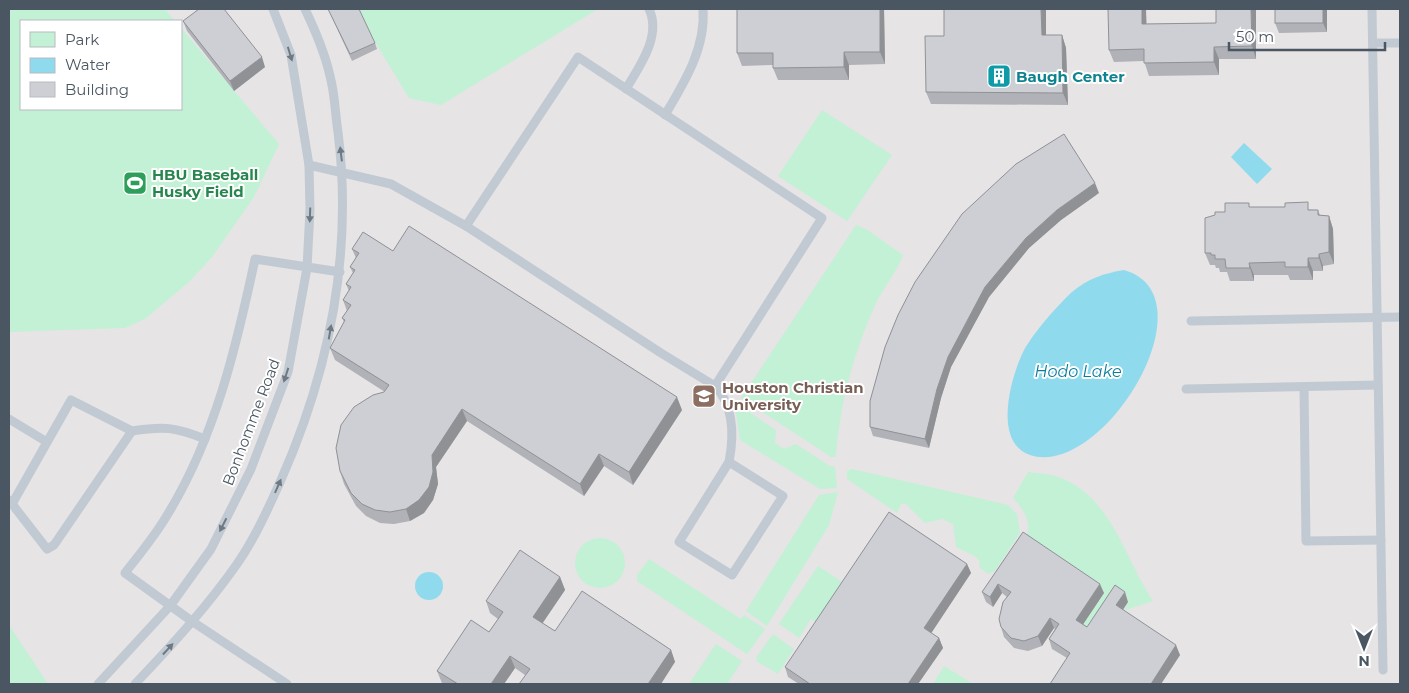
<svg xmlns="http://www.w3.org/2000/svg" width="1409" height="693" viewBox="0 0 1409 693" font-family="Montserrat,sans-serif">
  <rect width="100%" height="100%" fill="#f5f3f3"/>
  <path fill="#e6e4e5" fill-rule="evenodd" d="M9 9H1400V684H9ZM21 21H181V109H21Z"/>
  <g fill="#c3f1d5">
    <polygon points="9,9 165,9 175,21 21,21 21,109 181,109 181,28 279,144 254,197 212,257 190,281 145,319 125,328 9,332"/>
    <polygon points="355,9 598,9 441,105 409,98"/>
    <polygon points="822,110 892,155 847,221 778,176"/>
    <path d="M856 225 866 229 903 255C897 272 883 288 875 305 854 353 840 402 836 454L835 457H831L741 398Z"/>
    <polygon points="737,404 776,430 775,443 784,449 796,444 830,466 835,467 837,488 820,489 740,440 735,407"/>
    <polygon points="852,469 1008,505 1017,514 1020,533 995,571 988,574 979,567 980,562 976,557 956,547 953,524 942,519 925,523 906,504 901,504 897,513 847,479 847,471"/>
    <path d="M1028 472C1037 474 1047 473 1055 476 1111 493 1124 558 1153 601L1123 611 1129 602 1118 595 1091 637 1080 629 1104 593 1100 590V583L1025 540C1033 523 1024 510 1013 498Z"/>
    <polygon points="838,492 829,525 767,626 746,611 819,495"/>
    <circle cx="600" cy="563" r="25"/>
    <polygon points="649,559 741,619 744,615 765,629 747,654 637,581 637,575"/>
    <polygon points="818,566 847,585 820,625 811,619 799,638 779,624"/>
    <polygon points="9,625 48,684 9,684"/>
    <polygon points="773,634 794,649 778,674 756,661 757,656"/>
    <polygon points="716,644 742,661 727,684 689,684"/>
    <polygon points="944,666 973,684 933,684"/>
  </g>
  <g fill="#90daee">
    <polygon points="1244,143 1272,169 1257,184 1231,157"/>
    <path d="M1124 270C1214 296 1103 479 1030 455 992 442 1011 376 1024 350 1034 332 1057 306 1072 292 1087 279 1105 273 1124 270Z"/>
    <circle cx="429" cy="586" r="14"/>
  </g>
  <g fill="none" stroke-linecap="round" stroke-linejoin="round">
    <g stroke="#c1cad2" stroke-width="9">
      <polyline points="1372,9 1383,670"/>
      <polyline points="1373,43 1400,43"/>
      <polygon points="578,57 822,218 715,386 661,353 466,226"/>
      <path d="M626 89C639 67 662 36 649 9"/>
      <path d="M665 115C684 83 706 48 703 9"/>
      <polyline points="309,165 391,184 466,226"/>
      <polyline points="1191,321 1400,317"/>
      <path d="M715 386C734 406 734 436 729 462"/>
      <polyline points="1304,387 1306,541 1381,540"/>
      <polyline points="1186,389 1378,385"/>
      <polyline points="9,419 47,442"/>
      <polygon points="729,462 783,496 732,575 679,542"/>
      <path d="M9 500 47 549 54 545 132 431C164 426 175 427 205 439"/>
      <polyline points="12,504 71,400 132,431"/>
      <polyline points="98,684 170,606 211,549 251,469 288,372 307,268 310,210 309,165 291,55 273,9"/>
      <path d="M135 684C171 646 207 607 237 564 255 538 268 509 281 480 330 369 353 253 338 132 335 113 335 94 330 76 325 53 315 30 305 9"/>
      <path d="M287 684 193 622 125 573C139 555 154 537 166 517 215 438 236 348 255 259L340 272"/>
    </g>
  </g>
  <g fill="#b0b2b7">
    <polygon points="328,9 375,43 377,49 352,61"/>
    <polygon points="884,9 885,64 849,65 849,80 778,80 773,68 773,65 742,66 737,53"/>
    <polygon points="944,9 1046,9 1046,35 1062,35 1066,48 1068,105 931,104 926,92 944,36"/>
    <polygon points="1256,9 1256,59 1219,59 1219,75 1149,76 1144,61 1114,62 1109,50 1147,24 1216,23"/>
    <polygon points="1327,9 1327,32 1279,33 1275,23"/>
    <polygon points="183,21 265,67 234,91 187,31"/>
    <polygon points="1099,193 1061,220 1029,248 989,297 951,367 941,398 929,448 873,436 870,427 898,315"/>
    <polygon points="1251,207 1318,210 1320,215 1329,216 1333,229 1334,264 1323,266 1323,271 1313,271 1313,280 1290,280 1288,275 1254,275 1254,281 1230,281 1227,272 1220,272 1219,268 1216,268 1215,265 1210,265 1205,253 1215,215 1225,212"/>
    <polygon points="352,249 393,251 682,410 633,485 604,466 584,496 467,421 436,467 438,484 433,500 424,513 410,521 394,524 380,523 366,516 356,506 344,484 340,471 385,392 335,360 330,348 344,322 342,318 347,311 343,300 349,291 346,284 353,273 350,267 356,258"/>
    <polygon points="1023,532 1104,593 1083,624 1087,627 1128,602 1123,610 1180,655 1161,684 1050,684 1067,658 1052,649 1049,639 1055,629 1054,628 1042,646 1028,651 1014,648 1004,637 1001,627 1007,597 1002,593 993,607 986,602 982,592"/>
    <polygon points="967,564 971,573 931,633 939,638 943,648 918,684 799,684 788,677 785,667"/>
    <polygon points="560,577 565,590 542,623 555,631 671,650 675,662 525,675 515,668 504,684 443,684 442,683 437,671 489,632 498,619 490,613 486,601"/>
  </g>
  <g fill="#909195">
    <polygon points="880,9 884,9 885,64 880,52"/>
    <polygon points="1041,9 1046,9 1046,48 1042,35"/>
    <polygon points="1142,9 1146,9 1147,37 1142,24"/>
    <polygon points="1251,9 1256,9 1256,59 1252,46"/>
    <polygon points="1323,9 1327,9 1327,32 1323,23"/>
    <polygon points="1062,35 1066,48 1068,105 1063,93"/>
    <polygon points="1214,47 1219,59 1219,75 1214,62"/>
    <polygon points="844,52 849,65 849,80 844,67"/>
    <polygon points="262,57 265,67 234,91 230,81"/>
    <polygon points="1095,183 1099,193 1061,220 1029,248 989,297 951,367 941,398 929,448 925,439 937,389 948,357 985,287 1026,238 1057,210"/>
    <polygon points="1329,216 1333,229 1334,264 1329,252"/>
    <polygon points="1319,254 1323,266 1323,271 1319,258"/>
    <polygon points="1308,258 1313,271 1313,280 1308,267"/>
    <polygon points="1249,263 1254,275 1254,281 1250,268"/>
    <polygon points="677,397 682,410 633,485 629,472"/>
    <polygon points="462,409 467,421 436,467 438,484 433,500 424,513 410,521 406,509 432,455"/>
    <polygon points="599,454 604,466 584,496 580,484"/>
    <polygon points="967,564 971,573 928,638 924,628"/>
    <polygon points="560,577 565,590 538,630 533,617"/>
    <polygon points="998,584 1002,593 993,607 990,597"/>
    <polygon points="1100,584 1104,593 1080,629 1076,620"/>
    <polygon points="1125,592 1128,602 1119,615 1116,605"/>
    <polygon points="1050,618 1054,628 1042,646 1038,636"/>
    <polygon points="939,638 943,648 918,684 908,684"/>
    <polygon points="1176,645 1180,655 1161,684 1151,684"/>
    <polygon points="671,650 675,662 661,684 648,684"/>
    <polygon points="510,656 515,668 504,684 491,684"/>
  </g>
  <g fill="#cdcfd5" stroke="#909195">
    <polygon points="199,9 224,9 262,57 230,81 183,21"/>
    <polygon points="328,9 359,9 375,43 350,54"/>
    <polygon points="737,9 880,9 880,52 844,52 844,67 773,68 773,53 737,53"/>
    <polygon points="944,9 1041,9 1042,35 1062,35 1063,93 926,92 925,36 944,36"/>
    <polygon points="1108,9 1142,9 1142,24 1216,23 1216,9 1251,9 1252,46 1214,47 1214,62 1144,63 1144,49 1109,50"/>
    <rect x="1275" y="9" width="48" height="14"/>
    <polygon points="1064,134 1095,183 1057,210 1026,238 985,287 948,357 937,389 925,439 870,427 870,401 885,347 898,315 915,282 962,214 1016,164"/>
    <polygon points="1308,202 1308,210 1318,210 1318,215 1329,216 1329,252 1319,254 1319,258 1308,258 1308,267 1285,267 1285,262 1249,263 1250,268 1226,268 1225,259 1215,259 1215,255 1211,255 1211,253 1205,253 1205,218 1215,215 1215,212 1225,212 1225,203 1249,203 1249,207 1285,207 1285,203"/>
    <polygon points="409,226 677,397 629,472 599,454 580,484 462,409 432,455 433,472 429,487 419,500 406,509 390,512 375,510 362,504 351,493 340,471 336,448 341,425 354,407 373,395 384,392 389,385 330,348 345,320 342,318 351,305 343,300 351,287 346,284 355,270 350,267 359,253 352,249 363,232 393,251"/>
    <polygon points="889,512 967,564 924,628 939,638 908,684 810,684 785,667"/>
    <polygon points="1023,532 1100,584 1076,620 1087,627 1115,585 1125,592 1116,605 1176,645 1151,684 1050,684 1070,653 1049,639 1059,624 1050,618 1038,636 1024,641 1011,638 1001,627 999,619 1003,602 1011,592 998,584 990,597 982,592"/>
    <polygon points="520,550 560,577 533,617 555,631 582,591 671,650 648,684 519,684 530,669 510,656 491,684 458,684 437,671 471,620 489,632 503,612 486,601"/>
  </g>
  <defs><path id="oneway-solid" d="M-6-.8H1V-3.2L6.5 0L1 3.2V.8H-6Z" transform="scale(1.25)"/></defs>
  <g fill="#6e7983">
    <use href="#oneway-solid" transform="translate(290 54) rotate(73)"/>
    <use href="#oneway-solid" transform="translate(341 154) rotate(-97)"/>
    <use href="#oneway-solid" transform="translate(310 215) rotate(92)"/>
    <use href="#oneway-solid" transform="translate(330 332) rotate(-80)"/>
    <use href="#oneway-solid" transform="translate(286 375) rotate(108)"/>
    <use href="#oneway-solid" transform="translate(278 486) rotate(-66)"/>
    <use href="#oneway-solid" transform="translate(223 525) rotate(117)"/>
    <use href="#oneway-solid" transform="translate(168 649) rotate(-47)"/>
  </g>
  <defs>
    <g id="building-square" transform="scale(1.25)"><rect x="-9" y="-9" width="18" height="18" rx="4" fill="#0f9aa8" stroke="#fff"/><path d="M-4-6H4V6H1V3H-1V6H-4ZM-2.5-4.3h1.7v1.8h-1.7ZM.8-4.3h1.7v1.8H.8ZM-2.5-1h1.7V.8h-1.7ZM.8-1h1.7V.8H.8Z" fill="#fff"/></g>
    <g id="stadium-square" transform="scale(1.25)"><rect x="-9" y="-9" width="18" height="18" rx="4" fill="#2e9e5b" stroke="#fff"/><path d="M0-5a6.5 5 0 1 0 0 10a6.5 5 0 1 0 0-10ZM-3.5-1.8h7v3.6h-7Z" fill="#fff"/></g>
    <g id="university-square" transform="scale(1.25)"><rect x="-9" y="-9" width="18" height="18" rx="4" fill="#8d6e63" stroke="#fff"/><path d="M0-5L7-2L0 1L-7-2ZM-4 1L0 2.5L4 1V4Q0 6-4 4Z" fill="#fff"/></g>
  </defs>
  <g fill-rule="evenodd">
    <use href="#building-square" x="999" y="76"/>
    <use href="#stadium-square" x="135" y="183"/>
    <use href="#university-square" x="704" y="396"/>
  </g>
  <g text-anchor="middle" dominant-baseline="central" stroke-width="4" stroke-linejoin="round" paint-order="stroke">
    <g font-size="15" font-weight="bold" fill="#0d838f" stroke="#fff" text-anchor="start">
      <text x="1016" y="76">Baugh Center</text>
    </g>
    <g font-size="15" font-weight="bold" fill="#27864d" stroke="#fff" text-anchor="start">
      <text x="152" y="174">HBU Baseball<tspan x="152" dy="17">Husky Field</tspan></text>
    </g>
    <g font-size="15" font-weight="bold" fill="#785e54" stroke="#fff" text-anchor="start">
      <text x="722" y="387">Houston Christian<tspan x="722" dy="17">University</tspan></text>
    </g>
    <g font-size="15" fill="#4a5661" stroke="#fff">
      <text transform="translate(251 422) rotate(-69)">Bonhomme Road</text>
    </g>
    <g font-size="16" font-style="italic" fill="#0c7c9b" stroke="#fff">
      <text x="1078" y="371">Hodo Lake</text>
    </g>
  </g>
  <rect width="1409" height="693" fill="none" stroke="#4a5661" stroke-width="20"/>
  <rect x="20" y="20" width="162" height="90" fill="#ffffff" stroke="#b7bbc0"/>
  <rect x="30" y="32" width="25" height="15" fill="#c3f1d5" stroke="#b7bbc0"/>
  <text x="65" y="45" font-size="15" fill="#4a5661">Park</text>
  <rect x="30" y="58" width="25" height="15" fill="#90daee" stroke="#b7bbc0"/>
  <text x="65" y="70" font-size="15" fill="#4a5661">Water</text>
  <rect x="30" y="82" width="25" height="15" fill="#cdcfd5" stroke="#b7bbc0"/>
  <text x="65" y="95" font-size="15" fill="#4a5661">Building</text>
  <g transform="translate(1364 648) rotate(180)" stroke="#ffffff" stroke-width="4" paint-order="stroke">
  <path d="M0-4L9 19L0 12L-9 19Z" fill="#4a5661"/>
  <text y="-8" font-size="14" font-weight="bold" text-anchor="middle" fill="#4a5661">N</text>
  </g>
  <path d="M1229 42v8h156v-8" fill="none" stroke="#4a5661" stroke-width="2.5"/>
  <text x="1236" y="42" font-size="15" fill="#4a5661" stroke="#ffffff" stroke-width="4" paint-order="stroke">50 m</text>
</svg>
